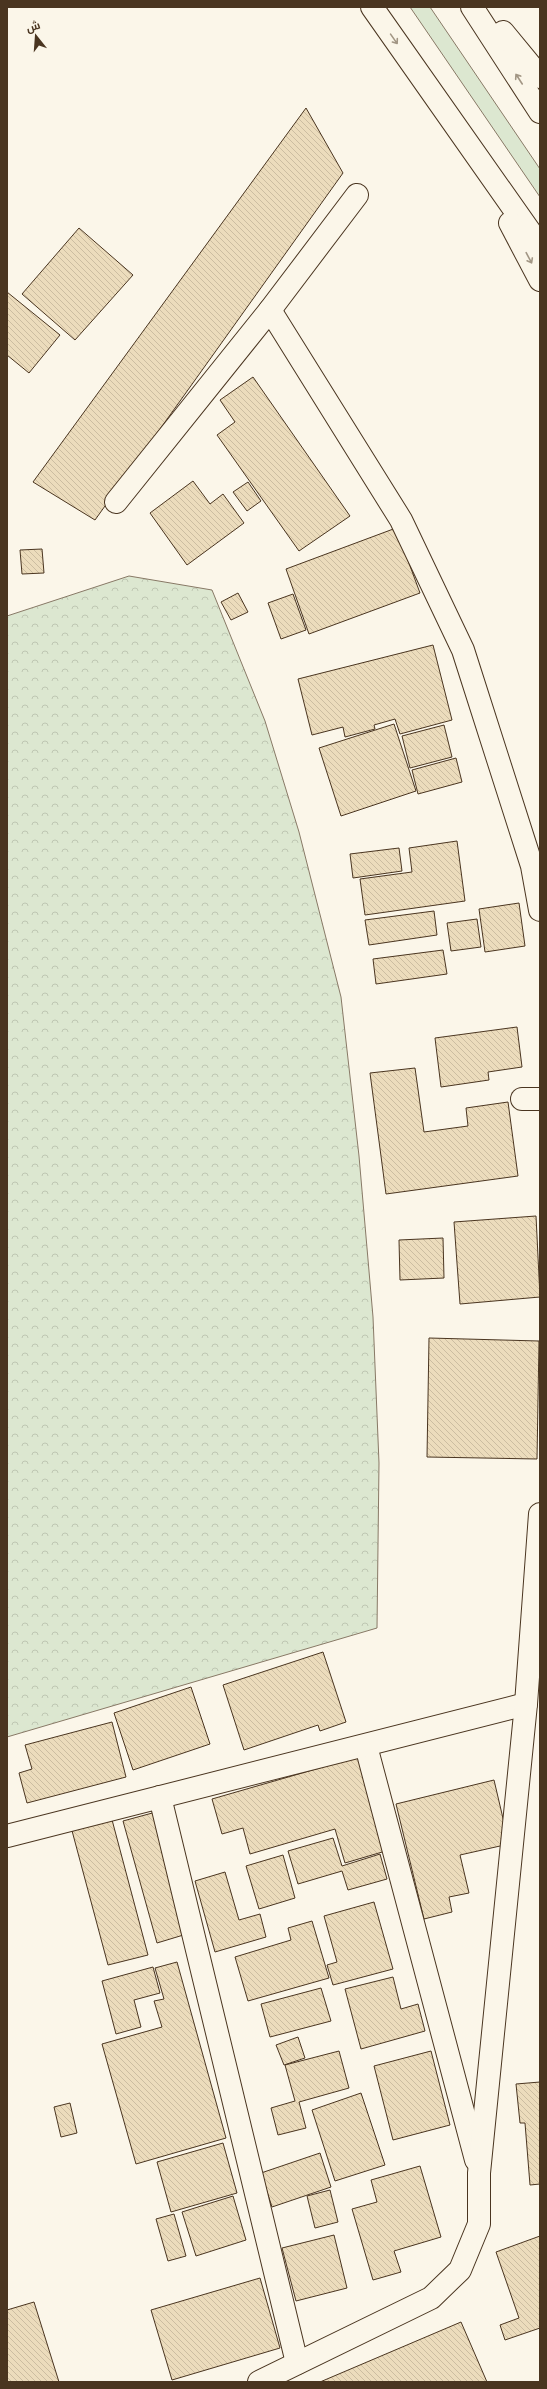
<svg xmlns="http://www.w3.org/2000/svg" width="547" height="2389" viewBox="0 0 547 2389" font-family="Commissioner,Cairo,sans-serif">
  <defs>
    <pattern id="forest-crowns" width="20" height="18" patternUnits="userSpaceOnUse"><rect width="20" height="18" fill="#dce7d0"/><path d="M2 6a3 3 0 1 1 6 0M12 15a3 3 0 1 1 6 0" fill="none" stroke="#bec7b2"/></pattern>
    <pattern id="building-back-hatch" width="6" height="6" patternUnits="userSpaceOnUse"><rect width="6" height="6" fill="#ecdcbc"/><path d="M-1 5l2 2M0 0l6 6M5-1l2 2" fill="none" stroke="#ccbda1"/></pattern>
  </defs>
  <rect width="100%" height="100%" fill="#fbf6e9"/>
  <polygon fill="#dce7d0" stroke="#887966" points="410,7 430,7 540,169 540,197"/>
  <polygon fill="url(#forest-crowns)" stroke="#887966" points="129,576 212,590 265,721 299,832 341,997 359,1156 373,1317 379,1463 377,1628 7,1737 7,616"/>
  <g fill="url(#building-back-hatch)" stroke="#4a3520">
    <polygon points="306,108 343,173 95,520 33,482"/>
    <polygon points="79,228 133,275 75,340 22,294"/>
    <polygon points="7,292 60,335 29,373 7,355"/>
    <polygon points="253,377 350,516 299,551 217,435 235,422 220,400"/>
    <polygon points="193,481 210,504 223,494 244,523 187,565 150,513"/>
    <polygon points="248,482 261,501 247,511 233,492"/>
    <polygon points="396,528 420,593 309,634 286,569"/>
    <polygon points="42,549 44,573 22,574 20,550"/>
    <polygon points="238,593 248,612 231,620 221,602"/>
    <polygon points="293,594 306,630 281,639 268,603"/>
    <polygon points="433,645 452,720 400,734 395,719 374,725 375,729 345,737 343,727 312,735 298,679"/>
    <polygon points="394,724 416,791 341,816 319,748"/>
    <polygon points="444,725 452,757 410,768 402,736"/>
    <polygon points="456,758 462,782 418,794 412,770"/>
    <polygon points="457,841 465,901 365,915 360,879 412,872 409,848"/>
    <polygon points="399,848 402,871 353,878 350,854"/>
    <polygon points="519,903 525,946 485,952 479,909"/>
    <polygon points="434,911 437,935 369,945 365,920"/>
    <polygon points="477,919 481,947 451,951 447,923"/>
    <polygon points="443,950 447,974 376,984 373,959"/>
    <polygon points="517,1027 522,1067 488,1072 489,1080 441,1087 435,1038"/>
    <polygon points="415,1068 424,1132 468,1126 466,1108 508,1102 518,1176 386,1194 370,1073"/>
    <polygon points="536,1216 540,1297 460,1304 454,1222"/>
    <polygon points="443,1238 444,1278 400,1280 399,1240"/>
    <polygon points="429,1338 539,1341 537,1459 427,1457"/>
    <polygon points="323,1652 346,1722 320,1731 318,1725 244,1750 223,1685"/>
    <polygon points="191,1687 210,1744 133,1770 114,1713"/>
    <polygon points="112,1722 126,1777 27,1803 19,1773 32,1769 25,1745"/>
    <polygon points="361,1756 389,1850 345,1863 335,1829 250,1854 243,1828 222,1834 212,1799"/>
    <polygon points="494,1780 509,1844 460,1855 469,1893 449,1897 452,1912 424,1919 396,1804"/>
    <polygon points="156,1812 190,1933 157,1943 123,1821"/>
    <polygon points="111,1816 148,1955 108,1965 71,1827"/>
    <polygon points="333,1838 342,1866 380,1854 387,1879 348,1890 342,1871 298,1884 288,1851"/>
    <polygon points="283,1855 295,1898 259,1909 246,1866"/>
    <polygon points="225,1872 239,1920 260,1914 266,1937 215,1952 195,1881"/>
    <polygon points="374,1902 393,1969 333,1985 327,1965 337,1962 324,1916"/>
    <polygon points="312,1921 329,1978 248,2001 235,1957 291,1940 288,1928"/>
    <polygon points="177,1962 226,2138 136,2164 102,2044 162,2027 154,2001 164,1999 155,1968"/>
    <polygon points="153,1967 160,1993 134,2000 141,2027 116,2034 102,1981"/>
    <polygon points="393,1977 401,2009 418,2004 425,2031 361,2049 345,1989"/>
    <polygon points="321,1988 331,2021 270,2037 261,2004"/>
    <polygon points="298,2037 305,2058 284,2065 276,2045"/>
    <polygon points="339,2051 349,2088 299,2102 306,2128 278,2135 271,2108 295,2101 285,2065"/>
    <polygon points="431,2051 450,2125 393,2140 374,2066"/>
    <polygon points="540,2082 540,2184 530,2185 525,2123 520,2123 516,2084"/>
    <polygon points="361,2093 385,2165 335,2181 312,2110"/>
    <polygon points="70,2103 77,2133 61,2137 54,2107"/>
    <polygon points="223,2143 237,2193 171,2212 157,2162"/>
    <polygon points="320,2153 331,2187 272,2207 261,2173"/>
    <polygon points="420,2166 441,2237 394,2251 401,2272 373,2280 352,2209 377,2202 371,2180"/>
    <polygon points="330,2190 338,2222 315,2228 307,2196"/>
    <polygon points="233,2196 246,2240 196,2256 182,2212"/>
    <polygon points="174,2214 186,2256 168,2261 156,2219"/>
    <polygon points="334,2235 347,2288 296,2301 282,2248"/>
    <polygon points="540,2236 540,2328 505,2340 500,2325 519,2318 496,2252"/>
    <polygon points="260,2278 280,2348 172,2380 151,2310"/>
    <polygon points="34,2302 59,2382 7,2382 7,2310"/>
    <polygon points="461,2322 487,2382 320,2382"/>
  </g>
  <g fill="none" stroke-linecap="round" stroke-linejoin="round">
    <g stroke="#4a3520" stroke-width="24">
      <g id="minor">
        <polyline points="270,310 401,520 463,650 532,866 540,910"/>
        <polyline points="116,502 270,310 357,195"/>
        <polyline points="522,1099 540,1099"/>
        <polyline points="366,1746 476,2160"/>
        <polyline points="160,1797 297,2363"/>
        <polyline points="7,1836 526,1704"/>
        <polyline points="259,2382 431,2298 460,2270 479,2224 479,2173 526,1704 540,1514"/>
      </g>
    </g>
    <g stroke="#4a3520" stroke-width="24">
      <g id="trunk">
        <polyline points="372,7 540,246"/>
        <polyline points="472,7 540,112"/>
        <polyline points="503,32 540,77"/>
        <polyline points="510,223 540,280"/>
      </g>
    </g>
    <use href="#minor" stroke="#fbf6e9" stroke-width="22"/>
    <use href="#trunk" stroke="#fbf6e9" stroke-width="22"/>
  </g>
  <defs><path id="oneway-shaft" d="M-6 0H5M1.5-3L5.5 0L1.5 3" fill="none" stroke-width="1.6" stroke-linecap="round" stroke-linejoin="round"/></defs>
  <g stroke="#a29684">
    <use href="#oneway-shaft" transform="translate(394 39) rotate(55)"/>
    <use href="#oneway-shaft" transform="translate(519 79) rotate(-123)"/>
    <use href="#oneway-shaft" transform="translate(529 258) rotate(62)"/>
  </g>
  <rect width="547" height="2389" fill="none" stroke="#4a3520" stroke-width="16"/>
  <g transform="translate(36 36) rotate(343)" stroke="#fbf6e9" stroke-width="3" paint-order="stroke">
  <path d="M0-3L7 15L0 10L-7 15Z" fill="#4a3520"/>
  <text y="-6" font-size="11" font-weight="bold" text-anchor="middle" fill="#4a3520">ش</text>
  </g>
</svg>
